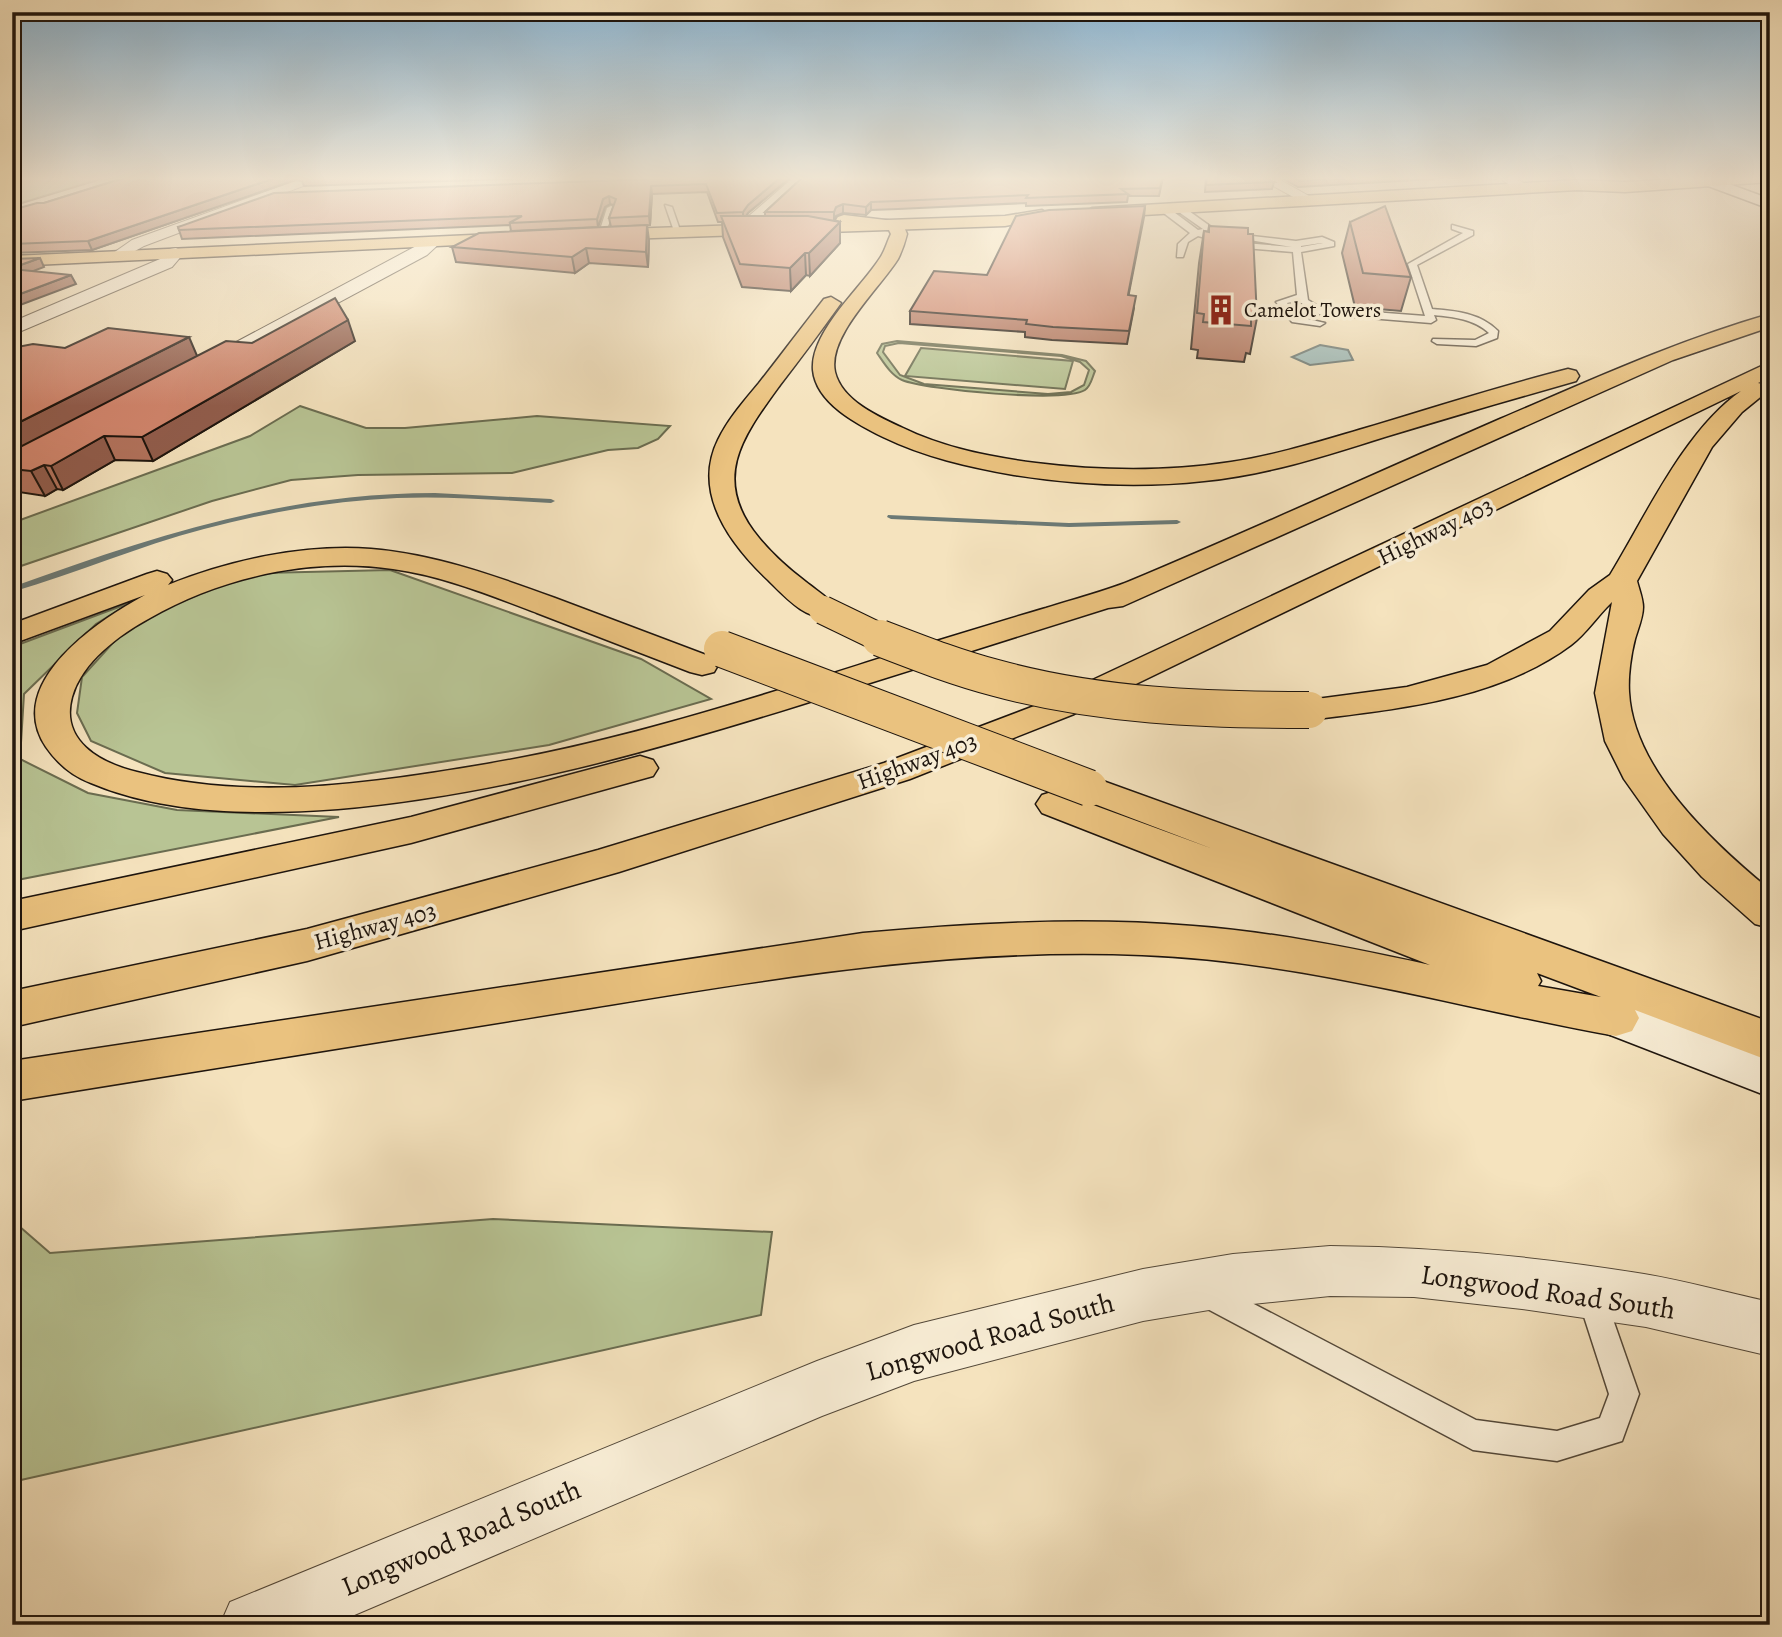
<svg xmlns="http://www.w3.org/2000/svg" width="1782" height="1637" viewBox="0 0 1782 1637" font-family="Alegreya,serif">
  <rect width="100%" height="100%" fill="#f5e3be"/>
  <filter id="stains"><feTurbulence type="fractalNoise" baseFrequency=".00286" numOctaves="4"/><feColorMatrix values="0 0 0 0 .2 0 0 0 0 .09 0 0 0 0 .02 0 0 0 .5 -.17"/></filter>
  <radialGradient id="worn" r=".72"><stop offset=".6" stop-color="#630" stop-opacity="0"/><stop offset="1" stop-color="#630" stop-opacity=".3"/></radialGradient>
  <g fill="#b8c494" stroke="#6a6c50" stroke-width="2" fill-rule="evenodd">
    <polygon points="12,177 107,177 18,204 12,203"/>
    <path d="M897 341 1062 355 1086 361 1095 371C1092 378 1091 386 1085 390 1065 403 926 390 902 380 891 375 884 363 877 353L882 344ZM899 343 1061 356 1080 362 1089 370 1084 385 1071 392 1048 394 924 384 900 375 883 352 885 346Z"/>
    <polygon points="921,348 1073,361 1065,389 905,376"/>
    <polygon points="300,406 366,428 405,428 537,416 670,426 658,439 638,448 608,450 512,473 358,475 291,480 212,501 12,569 12,523 250,436"/>
    <polygon points="390,570 641,659 711,699 549,745 295,785 165,773 91,741 77,713 82,677 120,635 162,610 211,589 263,573"/>
    <polygon points="132,602 96,624 24,694 20,759 88,793 177,810 339,817 12,881 12,647"/>
    <polygon points="493,1219 772,1232 761,1315 12,1482 12,1220 50,1253"/>
  </g>
  <polygon fill="#9fbcba" stroke="#6b7975" stroke-width="2" points="1320,345 1348,350 1353,360 1310,365 1292,357"/>
  <g fill="none" stroke-linecap="round" stroke-linejoin="round">
    <g fill="#6b7975" fill-rule="evenodd">
      <polygon points="1770,472 1770,476 1764,474 1766,473"/>
      <path d="M435 493 551 499 555 501 551 503C500 500 448 496 397 498 332 501 267 512 204 529 139 546 77 573 12 592V587C154 536 283 493 435 493Z"/>
      <polygon points="888,515 1069,523 1177,520 1181,522 1177,524 1069,527 891,519 887,517"/>
    </g>
    <g stroke="#534839" stroke-width="3">
      <g id="service">
        <polygon points="665,205 672,207 681,233 674,231"/>
        <polygon points="611,206 615,208 605,234 598,236 607,208"/>
        <path d="M1176 206H1182L1214 229 1226 233 1296 241 1322 237 1334 242V246L1301 252 1308 300 1321 308 1425 316 1408 264 1463 233 1452 229V225L1473 231V235L1417 265 1432 309C1456 311 1480 313 1498 331L1497 338 1476 346 1437 344 1432 341 1433 339 1475 340 1489 333C1474 319 1454 317 1434 315L1436 320 1431 323 1319 314 1298 301 1287 303 1299 317 1325 323 1320 326 1292 322 1276 302 1297 295 1293 252 1244 248 1198 236 1188 242 1183 257H1177L1178 244 1190 233 1161 211V207H1167L1198 230 1203 229 1176 210ZM1207 233 1292 247 1244 243ZM1321 243H1323L1301 247V246Z"/>
        <polygon points="1210,1281 1476,1420 1557,1431 1600,1418 1609,1394 1578,1298 1582,1288 1592,1284 1602,1288 1639,1394 1622,1441 1557,1461 1473,1450 1200,1305 1196,1295 1200,1285"/>
      </g>
    </g>
    <g stroke="#534839" stroke-width="2">
      <g id="minor">
        <polygon points="111,177 132,177 130,180 12,217 12,207"/>
        <polygon points="307,177 327,177 144,246 117,261 109,256 132,240"/>
        <polygon points="794,177 809,177 762,220 756,231 744,231 742,228 750,215"/>
        <polygon points="1257,177 1275,177 1318,201 1316,204 1306,204"/>
        <polygon points="1498,177 1515,177 1530,188 1528,191 1518,191"/>
        <polygon points="433,237 441,242 427,255 211,371 197,371 194,367 197,363"/>
        <polygon points="176,248 184,253 172,267 12,335 12,322 160,259 170,249"/>
        <path d="M1330 1246C1435 1247 1540 1257 1644 1274 1686 1281 1728 1293 1770 1302V1356L1646 1327 1522 1309 1414 1297 1330 1296 1233 1306 1143 1321 914 1381 822 1416 331 1625H220L230 1602 817 1361 914 1325 1143 1269 1233 1254Z"/>
      </g>
    </g>
    <g stroke="#1d140d" stroke-width="3">
      <g id="secondary">
        <polygon points="1690,177 1710,177 1770,199 1770,209 1692,180"/>
        <polygon points="1616,1000 1770,1056 1770,1097 1600,1031 1593,1018 1600,1005"/>
      </g>
    </g>
    <g stroke="#1d140d" stroke-width="3">
      <g id="primary">
        <polygon points="1717,177 1770,177 1770,182 1625,192 1577,190 1092,218 1084,213 1092,208 1577,180 1625,182"/>
        <polygon points="1042,210 1050,215 1048,218 1005,226 595,240 587,235 595,230 1005,216"/>
        <polygon points="517,233 523,234 526,238 523,242 12,266 12,256"/>
      </g>
    </g>
    <g stroke="#1d140d" stroke-width="3">
      <g id="motorway">
        <path d="M844 215 902 222 907 234C905 242 902 251 898 259 880 288 827 336 835 372 842 401 879 417 903 428 944 448 990 457 1036 463 1100 471 1166 472 1231 462 1278 455 1324 440 1369 427 1435 407 1501 386 1568 369L1576 371 1579 376 1576 381C1513 399 1451 417 1388 436 1328 455 1267 475 1204 481 1141 488 1077 485 1014 475 969 467 924 457 883 437 857 424 816 403 813 370 810 332 861 288 880 258 885 251 887 242 891 234L889 230 838 223 836 220 838 217Z"/>
        <path d="M831 297 841 303C821 331 801 358 780 385 743 436 710 479 759 538 773 555 789 569 806 582 817 591 830 598 838 610L834 617C808 623 785 597 768 580 730 544 692 493 718 440 728 419 744 401 759 383 781 355 802 327 824 299Z"/>
        <path d="M1770 314V327L1673 360 1123 606 1108 608C1006 640 903 673 800 705 649 752 497 795 338 809 258 815 167 815 91 783 72 776 57 763 46 747 3 683 99 620 145 595L12 644V624L147 574 157 571 167 574 172 580 168 585C230 560 304 544 371 549 434 554 495 576 555 598 608 618 661 638 714 658L718 665 714 672 702 675 690 672C639 652 588 633 537 613 490 595 443 576 393 569 311 557 221 577 150 618 119 635 82 662 72 697 60 741 100 763 137 772 251 802 373 783 487 764 633 739 772 692 913 648 957 635 1001 621 1046 608 1074 599 1103 592 1130 581 1254 529 1376 473 1500 419 1589 381 1676 341 1770 314Z"/>
        <path d="M1770 362V378L1758 383 1766 385 1769 390 1742 412 1712 447 1637 581C1639 589 1643 599 1643 607 1643 617 1638 629 1635 639 1631 654 1628 676 1629 692 1633 770 1714 844 1770 890V928L1755 924 1702 877 1663 834 1624 779 1605 741 1595 693 1612 602C1598 615 1586 634 1571 645 1497 700 1397 709 1309 720L1297 717 1292 710 1297 703 1309 700 1407 687 1487 665 1550 631 1589 590 1610 575C1646 516 1684 431 1741 391L1074 714 910 779 619 872 307 961 12 1027V991L307 929 598 850 884 763 1050 700Z"/>
        <polygon points="640,756 653,760 658,768 653,776 411,843 12,931 12,901 411,817"/>
        <path d="M1089 776 1770 1022V1061L1635 1010 1639 1018 1632 1031 1616 1036C1459 1008 1303 961 1142 955 954 947 769 979 584 1009 393 1040 203 1070 12 1101V1061L863 933C973 923 1083 917 1193 926 1273 932 1352 948 1430 965L1042 813 1036 804 1042 795 1055 791 1213 849 1076 797 1070 788 1076 779ZM1537 973 1601 997 1538 986 1541 981Z"/>
      </g>
    </g>
    <use href="#service" fill="#f8edd5" fill-rule="evenodd"/>
    <use href="#minor" fill="#f8edd5" fill-rule="evenodd"/>
    <use href="#secondary" fill="#f8edd5" fill-rule="evenodd"/>
    <use href="#primary" fill="#eac27f" fill-rule="evenodd"/>
    <use href="#motorway" fill="#eac27f" fill-rule="evenodd"/>
    <g stroke="#1d140d" stroke-width="30" stroke-linecap="butt">
      <polyline id="motorway-bridge-far1" points="823,610 885,640"/>
    </g>
    <g stroke="#1d140d" stroke-width="38" stroke-linecap="butt">
      <g id="motorway-bridge">
        <path d="M880 638C919 653 957 668 996 678 1098 706 1204 710 1309 710"/>
        <polyline points="722,649 1089,788"/>
      </g>
    </g>
    <use href="#motorway-bridge-far1" stroke="#eac27f" stroke-width="28"/>
    <use href="#motorway-bridge" stroke="#eac27f" stroke-width="36"/>
  </g>
  <g fill="#b2725c" stroke="#1d140d" stroke-width="2">
    <polygon points="127,177 559,177 304,186 302,181 295,180 92,250 12,253 12,210 44,203"/>
    <polygon points="707,177 791,177 748,213 747,216 765,216 765,212 803,177 1163,177 1159,196 1128,196 1127,202 1026,206 1026,203 898,209 871,210 866,215 843,213 836,216 834,220 840,222 840,243 810,276 806,275 791,291 742,287 723,237 722,222 718,222 707,192 652,194 650,225 611,227 609,218 614,205 610,204 605,207 598,227 511,231 510,225 182,239 178,227"/>
    <polygon points="1206,177 1274,182 1272,189 1205,192"/>
    <polygon points="1280,177 1434,177 1433,179 1298,187"/>
    <polygon points="1470,177 1497,177 1496,179"/>
    <polygon points="1145,206 1128,295 1134,308 1127,344 1052,340 1025,337 1025,332 910,324 910,311 987,275"/>
    <polygon points="1350,222 1411,277 1401,311 1355,307 1342,253"/>
    <polygon points="1209,226 1257,318 1250,354 1246,353 1244,362 1197,358 1198,350 1191,349 1199,263 1204,231 1208,232"/>
    <polygon points="649,240 648,267 589,263 575,273 456,262 452,247"/>
    <polygon points="355,341 153,461 115,460 63,490 57,489 45,496 12,491 12,348 65,348 197,356"/>
  </g>
  <g fill="#915c4b" stroke="#1d140d" stroke-width="2">
    <polygon points="278,177 294,177 295,180 92,250 88,241"/>
    <polygon points="781,177 791,177 748,213 743,221 743,212 748,205"/>
    <polygon points="651,186 652,194 650,225 649,216"/>
    <polygon points="609,196 610,204 605,207 598,227 597,219 603,199"/>
    <polygon points="871,202 871,210 866,215 866,207"/>
    <polygon points="843,204 843,213 836,216 834,220 834,212 836,207"/>
    <polygon points="1145,206 1144,217 1126,308 1128,295"/>
    <polygon points="840,222 840,243 810,276 809,253"/>
    <polygon points="647,225 649,240 648,267 646,252"/>
    <polygon points="586,248 589,263 575,273 572,257"/>
    <polygon points="805,253 806,275 791,291 790,268"/>
    <polygon points="40,258 44,267 15,278 12,268"/>
    <polygon points="71,275 76,284 12,308 12,297"/>
    <polygon points="348,320 355,341 153,461 142,437"/>
    <polygon points="189,337 198,358 12,457 12,426"/>
    <polygon points="104,436 115,460 63,490 51,466"/>
    <polygon points="44,465 57,489 45,496 31,471"/>
  </g>
  <g fill="#cf846b" stroke="#1d140d" stroke-width="2">
    <polygon points="127,177 278,177 88,241 12,244 12,210 37,203 44,203"/>
    <polygon points="301,177 347,177 301,178"/>
    <polygon points="707,177 781,177 748,205 743,212 717,213 706,184 651,186 649,216 609,218 616,199 609,196 603,199 597,219 509,223 522,216 179,230 178,227 274,193"/>
    <polygon points="803,177 1163,177 1160,188 1121,189 1128,194 1026,198 1028,195 898,201 871,202 866,207 843,204 836,207 834,212 765,212"/>
    <polygon points="1207,177 1264,177 1274,182 1206,185"/>
    <polygon points="1292,177 1372,177 1300,181"/>
    <polygon points="1145,206 1128,295 1136,296 1129,331 1053,327 1026,324 1027,320 910,311 934,271 987,275 1016,216 1049,210"/>
    <polygon points="1385,206 1411,277 1363,273 1350,222"/>
    <polygon points="721,216 808,216 840,222 809,253 805,253 790,268 740,264"/>
    <polygon points="647,225 646,252 586,248 572,257 452,247 479,233"/>
    <polygon points="1209,226 1248,228 1248,234 1253,234 1257,318 1251,317 1251,326 1203,322 1204,314 1197,313 1204,231 1209,232"/>
    <polygon points="40,258 12,268 12,259"/>
    <polygon points="12,269 71,275 12,297"/>
    <polygon points="335,298 348,320 142,437 104,436 51,466 44,465 31,471 12,469 12,451 226,341 252,343"/>
    <polygon points="108,328 189,337 12,426 12,348 33,344 65,348"/>
  </g>
  <linearGradient id="sky" x2="0" y2="1"><stop stop-color="#8bb7d6"/><stop offset="0.44" stop-color="#faf2e2"/><stop offset="1" stop-color="#faf2e2" stop-opacity="0"/></linearGradient>
  <rect width="1782" height="406" fill="url(#sky)"/>
  <defs>
    <g id="building-bare" transform="scale(2.415)"><path d="M-4-6H4V6H1V3H-1V6H-4ZM-2.5-4.3h1.7v1.8h-1.7ZM.8-4.3h1.7v1.8H.8ZM-2.5-1h1.7V.8h-1.7ZM.8-1h1.7V.8H.8Z" fill="#8f2418" stroke="#f8edd5" stroke-width="2.5" paint-order="stroke"/></g>
  </defs>
  <g fill-rule="evenodd">
    <use href="#building-bare" x="1221" y="310"/>
  </g>
  <g text-anchor="middle" dominant-baseline="central" stroke-width="7" stroke-linejoin="round" paint-order="stroke">
    <g font-size="21" fill="#1d140d" stroke="#f8edd5" text-anchor="start">
      <text x="1244" y="310">Camelot Towers</text>
    </g>
    <g font-size="24" fill="#1d140d" stroke="#f8edd5">
      <text transform="translate(1435 531) rotate(-26)">Highway 403</text>
      <text transform="translate(917 761) rotate(-20)">Highway 403</text>
      <text transform="translate(375 926) rotate(-15)">Highway 403</text>
    </g>
    <g font-size="28" fill="#1d140d" stroke="#f8edd5">
      <text transform="translate(1548 1292) rotate(8)">Longwood Road South</text>
      <text transform="translate(990 1337) rotate(-16)">Longwood Road South</text>
      <text transform="translate(461 1538) rotate(-23)">Longwood Road South</text>
    </g>
  </g>
  <rect width="1782" height="1637" fill="none" stroke="#f5e3be" stroke-width="42"/>
  <rect x="14" y="14" width="1754" height="1609" fill="none" stroke="#1d140d" stroke-width="3.5"/>
  <rect x="21" y="21" width="1740" height="1595" fill="none" stroke="#1d140d" stroke-width="2"/>
  <rect width="100%" height="100%" filter="url(#stains)"/>
  <rect width="100%" height="100%" fill="url(#worn)"/>
</svg>
